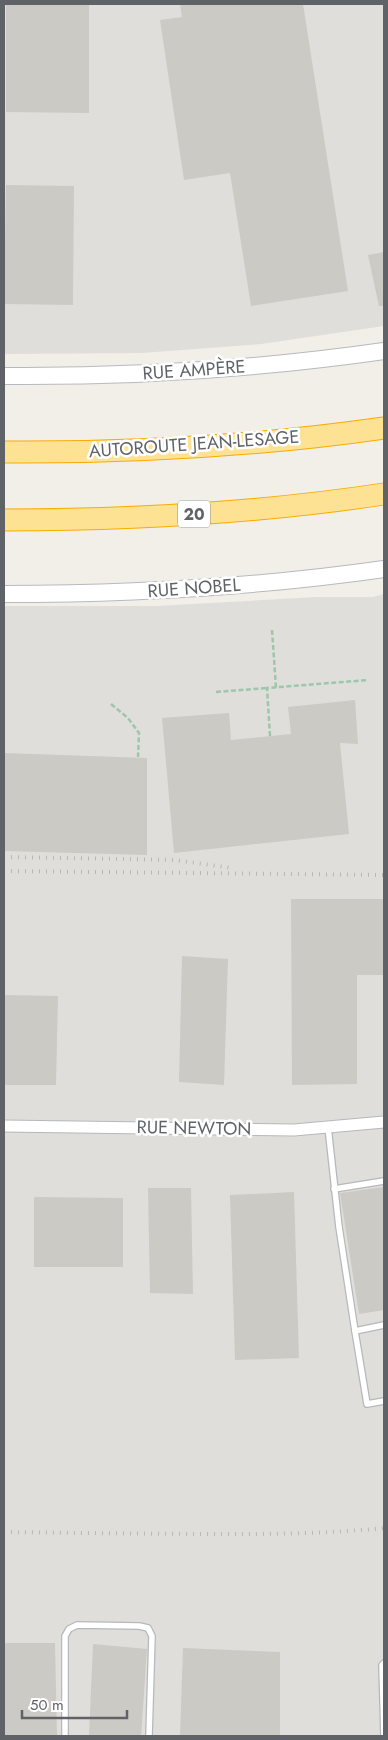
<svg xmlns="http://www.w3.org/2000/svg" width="388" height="1740" viewBox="0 0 388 1740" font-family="Jost,sans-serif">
  <rect width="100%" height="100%" fill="#f1efe8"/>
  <g fill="#e0deda">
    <polygon points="4,4 384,4 384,326 261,344 142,353 4,354"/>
    <polygon points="384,594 384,1736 4,1736 4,606 156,606 316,597 373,597"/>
  </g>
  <g fill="#cccac5">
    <polygon points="6,4 89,4 89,113 6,112"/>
    <polygon points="180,4 303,4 348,291 251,306 230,173 184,180 160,20 182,17"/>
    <polygon points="6,185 74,186 73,305 4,304"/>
    <polygon points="384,252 384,306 379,306 368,255"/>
    <polygon points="355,700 358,744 340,743 349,834 174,853 162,718 229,713 231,740 291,734 288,707"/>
    <polygon points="4,753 147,758 147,855 4,851"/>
    <polygon points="291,899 384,899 384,975 357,975 357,1084 292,1085"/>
    <polygon points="182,956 228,959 224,1085 179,1082"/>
    <polygon points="4,995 58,996 56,1085 4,1085"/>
    <polygon points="384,1187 384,1310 359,1314 340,1193"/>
    <polygon points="148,1188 191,1188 193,1294 150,1293"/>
    <polygon points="294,1192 299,1358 235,1360 230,1195"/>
    <polygon points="34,1197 123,1198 123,1267 34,1267"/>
    <polygon points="4,1643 55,1643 57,1736 4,1736"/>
    <polygon points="93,1644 147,1649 141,1736 89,1736"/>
    <polygon points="183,1648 280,1652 280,1736 180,1736"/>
  </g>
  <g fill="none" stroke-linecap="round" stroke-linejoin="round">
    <g stroke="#b5b8bc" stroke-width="8">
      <g id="lane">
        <polyline points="328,1127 339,1227 355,1331 384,1325"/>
        <polyline points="334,1189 384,1181"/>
        <polyline points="355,1331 367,1404 384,1401"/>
        <polyline points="65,1736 65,1636 69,1629 77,1625 139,1626 148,1628 152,1636 149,1736"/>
        <polyline points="384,1736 382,1665 384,1663"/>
      </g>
    </g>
    <g stroke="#b5b8bc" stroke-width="13">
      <polyline id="street" points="4,1126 294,1130 384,1122"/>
    </g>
    <g stroke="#b6babf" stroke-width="18">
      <g id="secondary">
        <path d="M4 376C131 377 258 369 384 351"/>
        <path d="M4 594C131 594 258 587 384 569"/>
      </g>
    </g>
    <g stroke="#f9ab00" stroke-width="23">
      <g id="highway">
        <path d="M4 452C131 453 258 446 384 428"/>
        <path d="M4 520C131 520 258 513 384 494"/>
      </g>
    </g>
    <g stroke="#9cc7a9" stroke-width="2.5" stroke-dasharray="5 2.5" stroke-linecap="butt">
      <polyline points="272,630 276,688"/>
      <polyline points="216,692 267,688"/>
      <polyline points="111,704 128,718 139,733 138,757"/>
      <polyline points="270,736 267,688 368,680"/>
    </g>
    <use href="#lane" stroke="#fff" stroke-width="5.5"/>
    <use href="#street" stroke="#fff" stroke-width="11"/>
    <use href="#secondary" stroke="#fff" stroke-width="16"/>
    <use href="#highway" stroke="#fde293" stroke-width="21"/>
    <g stroke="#b6b7b8" stroke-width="4" stroke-dasharray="1 6" stroke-linecap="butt">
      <polyline points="4,857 175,860 232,868"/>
      <polyline points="4,871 384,875"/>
      <path d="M4 1532C81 1533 159 1534 236 1534 285 1534 335 1533 384 1528"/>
    </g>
  </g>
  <g text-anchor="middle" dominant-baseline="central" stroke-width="5" stroke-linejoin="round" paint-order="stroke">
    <rect fill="#fff" stroke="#8f9295" stroke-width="1" x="178" y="500.5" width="32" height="27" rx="4"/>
    <g font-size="16" font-weight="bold" fill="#5f6368">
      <text x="194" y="514">20</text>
    </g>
    <g font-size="18" fill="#5f6368" stroke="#fff">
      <text transform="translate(194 370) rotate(-4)">RUE AMPÈRE</text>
      <text transform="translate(194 444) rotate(-4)">AUTOROUTE JEAN-LESAGE</text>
      <text transform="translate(194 588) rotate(-4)">RUE NOBEL</text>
      <text transform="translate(194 1128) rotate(1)">RUE NEWTON</text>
    </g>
  </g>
  <rect width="388" height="1740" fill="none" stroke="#5f6368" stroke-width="10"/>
  <path d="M22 1710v8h105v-8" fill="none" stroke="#5f6368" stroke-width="2.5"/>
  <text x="30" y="1710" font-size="15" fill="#5f6368" stroke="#ffffff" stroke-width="4" paint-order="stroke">50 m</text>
</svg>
